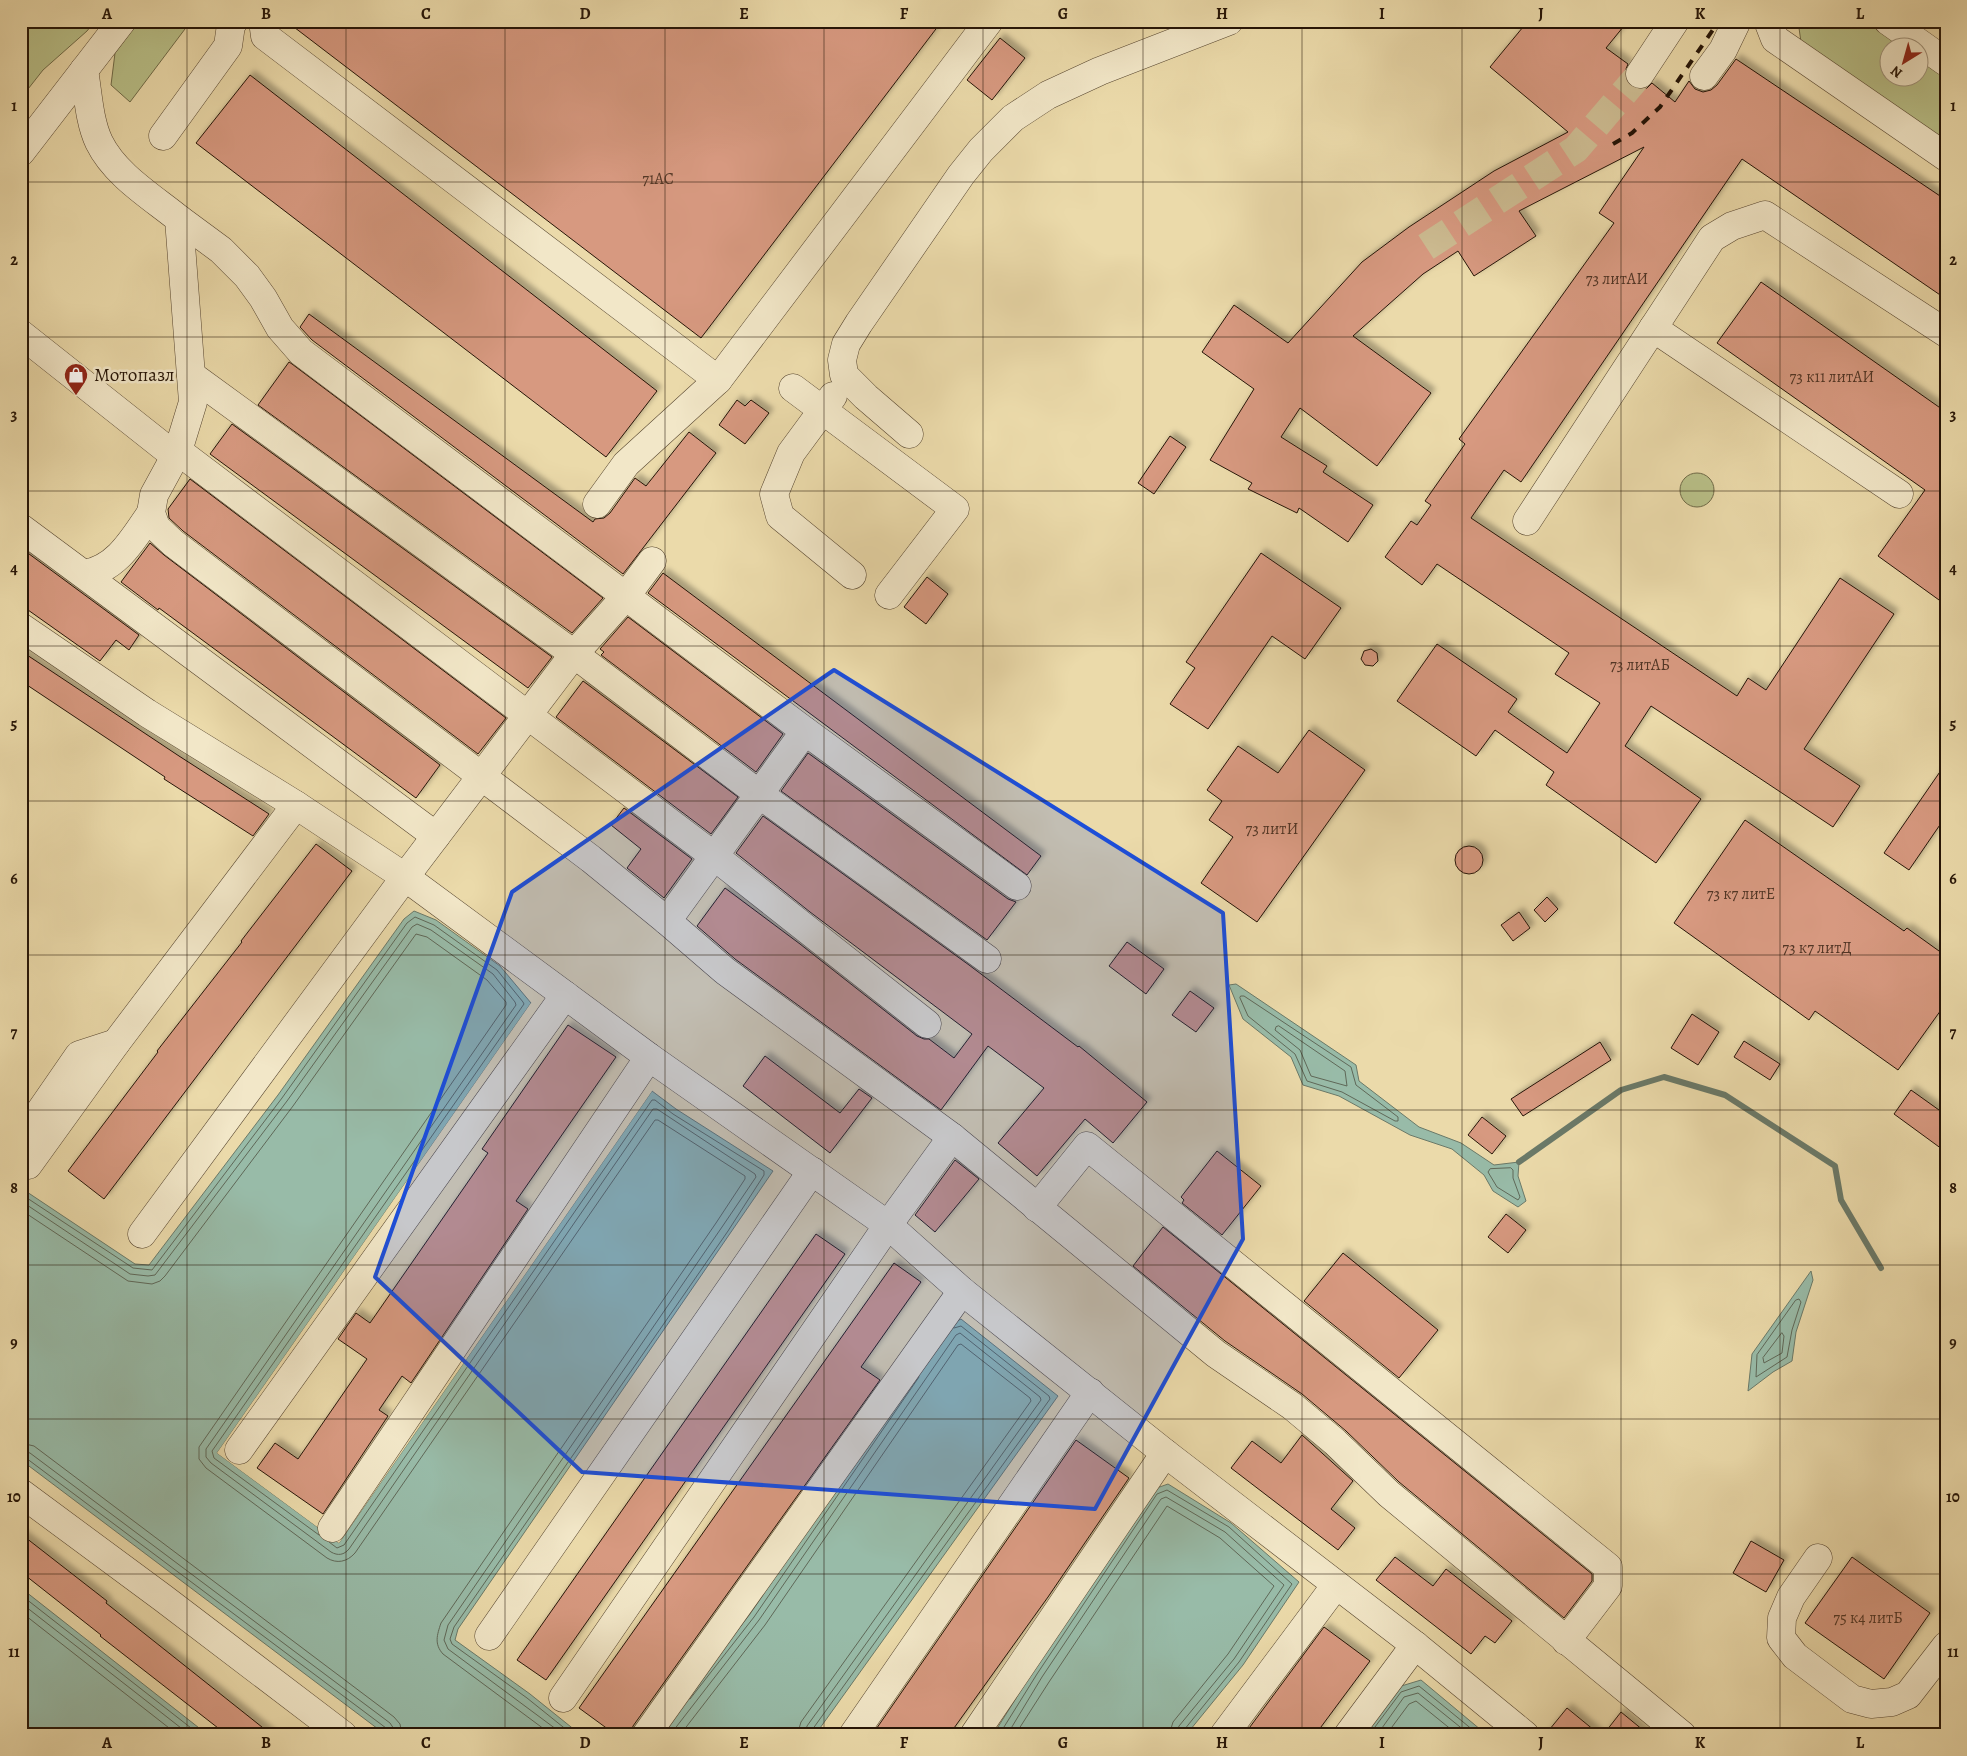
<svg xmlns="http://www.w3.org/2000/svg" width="1967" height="1756" viewBox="0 0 1967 1756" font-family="Alegreya,serif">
  <defs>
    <filter id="shadow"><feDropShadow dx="4.5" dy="-4.5" stdDeviation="2.5" flood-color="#0004"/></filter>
  </defs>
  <rect width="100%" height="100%" fill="#ebdaaa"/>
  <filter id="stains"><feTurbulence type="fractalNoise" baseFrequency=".004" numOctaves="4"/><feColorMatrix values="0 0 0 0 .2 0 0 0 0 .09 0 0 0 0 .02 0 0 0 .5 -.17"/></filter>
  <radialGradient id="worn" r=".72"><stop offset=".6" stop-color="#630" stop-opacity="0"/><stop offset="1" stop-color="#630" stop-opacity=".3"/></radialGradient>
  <g fill="#b8bf87" stroke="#6f6a47">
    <polygon points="21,21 95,21 87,31 43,70 21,98"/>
    <polygon points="139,21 191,21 130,102 111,85 115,53"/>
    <polygon points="1803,21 1865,21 1902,47 1890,48 1890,78 1920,78 1920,60 1946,79 1946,144 1801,42 1799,28"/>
    <circle cx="1697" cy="490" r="17"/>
  </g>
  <g fill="#98bba8" stroke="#6a7968">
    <polygon points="414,911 436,920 500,966 531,1003 217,1453 339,1543 652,1091 676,1109 773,1171 458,1629 455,1640 530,1694 581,1735 386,1735 21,1460 21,1188 135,1264 149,1265 278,1095 404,919"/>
    <polygon points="1236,984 1356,1065 1359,1081 1419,1127 1461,1143 1494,1165 1519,1162 1518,1176 1526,1201 1518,1207 1493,1191 1484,1175 1452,1149 1410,1135 1339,1096 1303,1085 1291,1057 1243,1019 1229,985"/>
    <polygon points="1811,1271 1813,1280 1796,1332 1792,1361 1773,1372 1748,1391 1752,1354"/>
    <polygon points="961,1319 1058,1396 815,1735 656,1735 750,1614 949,1325"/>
    <polygon points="1168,1484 1231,1523 1299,1582 1243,1665 1186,1735 993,1735 1033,1671 1154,1489"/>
    <polygon points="21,1588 208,1735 21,1735"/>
    <polygon points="1421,1680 1487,1735 1363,1735 1398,1687"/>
  </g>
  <polygon fill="#ebdaaa" points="531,1003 533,1004 220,1453 338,1540 650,1090 652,1091 339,1543 217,1453"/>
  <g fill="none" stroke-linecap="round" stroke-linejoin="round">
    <g stroke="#5f6858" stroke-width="1">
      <polygon points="1241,996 1244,996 1351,1067 1356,1085 1398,1117 1398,1121 1395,1121 1342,1092 1307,1081 1295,1054 1248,1016 1240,998"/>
      <polygon points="1279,1026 1345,1071 1347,1086 1311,1076 1300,1050 1275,1030 1276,1027"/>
      <polygon points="1511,1168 1513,1170 1513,1178 1520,1197 1518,1200 1497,1187 1488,1172 1490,1169"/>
      <polyline points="21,1194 133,1268 152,1270 282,1098 407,923 415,917 434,925 497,970 523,1002 524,1004 212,1451 214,1458 319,1535"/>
      <path d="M21 1201 130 1274 148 1276 155 1275 287 1101 412 927 417 924 431 930 493 974 515 1002 516 1005 206 1449V1457L211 1463 331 1552C338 1556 344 1555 349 1549L653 1109H657L755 1174 756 1177 722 1227 448 1625 444 1640 448 1649 564 1735"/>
      <path d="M21 1210 128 1281 152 1284 160 1281 165 1276 293 1106 416 934 427 937 487 980 506 1002V1005L199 1447V1459L206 1468 327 1558C337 1564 347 1562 355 1553L655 1120H658L745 1176V1179L716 1223 441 1623C437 1635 434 1644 443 1654L552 1735"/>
      <polygon points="1796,1300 1799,1299 1801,1302 1792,1330 1787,1357 1756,1377 1757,1355"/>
      <polygon points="1782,1333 1784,1336 1782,1353 1764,1363 1763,1358"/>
      <polyline points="21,1443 34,1446 394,1717 400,1724 402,1735"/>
      <polyline points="21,1450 30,1453 390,1723 394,1729 395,1735"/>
      <polyline points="21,1456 26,1458 386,1728 388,1735"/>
      <polyline points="329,1542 337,1548 344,1545 652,1100 655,1100 673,1114 764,1171 764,1175 728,1231 454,1627 450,1639 452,1644 527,1698 573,1735"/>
      <polyline points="21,1595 200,1735"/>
      <polyline points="21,1603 190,1735"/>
      <polyline points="21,1612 178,1735"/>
      <polyline points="690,1699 754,1617 919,1377"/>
      <polyline points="670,1735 759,1620 956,1335 960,1333 1040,1397 1041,1400 807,1726 805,1735"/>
      <polyline points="680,1735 765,1625 958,1345 961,1344 1030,1398 1031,1401 801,1722 797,1735"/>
      <polyline points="811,1735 812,1730 1050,1399 1049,1396 961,1326 954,1328"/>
      <polyline points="999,1735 1037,1674 1157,1494 1167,1490 1229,1527 1292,1584 1239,1662 1184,1730 1183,1735"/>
      <polyline points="1007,1735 1042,1677 1161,1499 1166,1497 1225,1532 1284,1585 1234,1659 1179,1726 1176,1735"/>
      <polyline points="1015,1735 1049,1682 1167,1506 1220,1538 1274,1586 1228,1654 1173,1722 1169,1735"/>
      <polyline points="1369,1735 1401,1692 1419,1686 1479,1735"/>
      <polyline points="1377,1735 1404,1697 1418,1693 1470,1735"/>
      <polyline points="1386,1735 1409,1704 1416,1701 1458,1735"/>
    </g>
    <polyline stroke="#6a7968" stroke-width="6" points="1519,1162 1621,1090 1664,1077 1725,1095 1835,1166 1841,1200 1881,1268"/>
  </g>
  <g fill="#d79980" stroke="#261507" filter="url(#shadow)">
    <polygon points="286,21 942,21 701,338"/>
    <polygon points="1528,21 1628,21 1606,48 1628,64 1624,74 1626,81 1631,87 1640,90 1647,88 1652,83 1675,102 1689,81 1695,89 1703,92 1711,90 1717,85 1736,59 1946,200 1946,299 1742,159 1521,482 1504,470 1471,518 1737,696 1748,678 1766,690 1840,578 1894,614 1804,749 1860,786 1833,827 1651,706 1625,746 1701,799 1656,863 1546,785 1554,772 1495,730 1476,756 1397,701 1437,644 1517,699 1508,712 1567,753 1600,703 1555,674 1569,653 1437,564 1422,585 1385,557 1411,521 1417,525 1431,505 1425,501 1465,444 1459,439 1614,223 1599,213 1644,147 1519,211 1536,236 1474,276 1458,251 1423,274 1353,336 1431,393 1377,466 1300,408 1281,437 1327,466 1323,472 1373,505 1348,542 1299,508 1297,513 1248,489 1252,483 1210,460 1254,389 1202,352 1234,305 1288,343 1362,262 1409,227 1494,171 1568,132 1490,67"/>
    <polygon points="1000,38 1025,58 992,100 967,80"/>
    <polygon points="250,75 657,391 606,457 196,143"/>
    <polygon points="1761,282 1946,412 1946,605 1878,556 1925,490 1717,343"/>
    <polygon points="309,314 593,522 595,519 604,518 610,513 635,478 646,486 689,432 716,453 623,574 312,340 300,327"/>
    <polygon points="289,362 292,364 603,598 572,633 258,405"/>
    <polygon points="737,400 745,406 751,400 769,413 745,444 719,425"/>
    <polygon points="232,424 552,657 528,688 210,454"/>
    <polygon points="1170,436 1186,447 1154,494 1138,483"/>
    <polygon points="190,479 506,718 478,754 183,531 169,518 168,509"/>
    <polygon points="150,543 164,555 440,765 416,798 159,608 158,610 121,582"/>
    <polygon points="21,548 139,635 129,650 116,640 100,661 21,605"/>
    <polygon points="1261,553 1341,608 1305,659 1272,636 1208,729 1170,704 1195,668 1186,662"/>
    <polygon points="663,573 1041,856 1027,875 648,593"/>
    <polygon points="927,577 948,594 926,624 904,607"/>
    <polygon points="628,617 783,734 756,772 601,655 604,652 600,649"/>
    <polygon points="1371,649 1377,653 1378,661 1373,666 1365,665 1361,659 1364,651"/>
    <polygon points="21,651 179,756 269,814 253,836 164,779 165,777 21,681"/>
    <polygon points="583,681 738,797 711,834 556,717"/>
    <polygon points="1309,730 1365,770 1257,922 1201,883 1233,837 1209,820 1222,801 1207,790 1238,746 1278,773"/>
    <polygon points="808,753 1008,899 1016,902 987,940 781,791"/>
    <polygon points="1946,763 1946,816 1909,870 1884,853"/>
    <polygon points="624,808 692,859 664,898 627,868 641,849 611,825"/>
    <polygon points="763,816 969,965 1078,1047 1079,1046 1147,1102 1113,1143 1085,1119 1037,1176 998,1143 1044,1088 988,1046 941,1110 735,959 697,926 725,888 800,944 917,1036 924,1039 929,1039 954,1058 972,1034 810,912 736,853"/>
    <polygon points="1745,820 1904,931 1907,928 1946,956 1946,1003 1898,1070 1815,1011 1809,1020 1674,923"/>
    <polygon points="316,844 352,871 104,1199 68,1171 158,1052 157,1051 242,942 241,941"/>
    <circle cx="1469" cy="860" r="14"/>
    <polygon points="1547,897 1558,909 1545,922 1534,910"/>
    <polygon points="1519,912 1530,928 1513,941 1501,925"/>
    <polygon points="1127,942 1164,969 1146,994 1109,966"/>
    <polygon points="1190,991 1214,1008 1196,1032 1172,1015"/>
    <polygon points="1692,1014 1719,1032 1698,1065 1671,1048"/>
    <polygon points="568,1025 616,1057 516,1201 528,1209 411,1383 402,1376 379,1410 388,1416 323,1514 257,1468 275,1443 298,1459 367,1359 338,1339 356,1313 370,1323 488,1153 482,1149"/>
    <polygon points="1744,1041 1780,1064 1770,1080 1734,1057"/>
    <polygon points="1600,1042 1611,1060 1523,1116 1511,1099"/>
    <polygon points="765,1056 840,1113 859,1089 872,1098 830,1153 743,1086"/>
    <polygon points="1911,1090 1946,1115 1946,1152 1894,1114"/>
    <polygon points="1482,1117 1506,1136 1492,1154 1468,1135"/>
    <polygon points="1217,1151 1261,1186 1222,1235 1182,1203 1184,1200 1181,1197"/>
    <polygon points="955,1160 979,1179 935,1232 915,1215"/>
    <polygon points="1506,1214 1526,1230 1508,1253 1488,1237"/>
    <polygon points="1163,1227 1592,1574 1592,1581 1564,1618 1399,1482 1346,1431 1302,1394 1225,1341 1133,1266"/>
    <polygon points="816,1234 845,1254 546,1680 517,1660"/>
    <polygon points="1343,1253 1438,1330 1399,1378 1304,1301"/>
    <polygon points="894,1263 921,1282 861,1367 880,1380 633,1726 631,1735 616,1735 579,1708"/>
    <polygon points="1302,1435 1353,1481 1331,1509 1355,1528 1338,1550 1231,1468 1252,1441 1281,1463"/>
    <polygon points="1076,1440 1129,1478 1048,1597 949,1735 872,1735"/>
    <polygon points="21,1534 107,1601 106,1603 272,1735 227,1735 100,1636 101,1635 21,1572"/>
    <polygon points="1751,1541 1784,1560 1766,1592 1733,1573"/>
    <polygon points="1395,1557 1433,1586 1446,1569 1512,1621 1495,1643 1485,1636 1471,1654 1376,1580"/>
    <polygon points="1852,1557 1930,1613 1884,1679 1805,1623"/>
    <polygon points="1324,1627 1370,1661 1315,1735 1244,1735"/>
    <polygon points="1567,1708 1600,1735 1545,1735"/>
    <polygon points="1621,1712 1649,1735 1603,1735"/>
  </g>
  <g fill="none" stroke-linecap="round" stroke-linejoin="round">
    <polyline stroke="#cdbc92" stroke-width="28" stroke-dasharray="28 14" stroke-linecap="butt" points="1426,247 1576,149 1640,74"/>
    <g stroke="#574630" stroke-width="29">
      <g id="minor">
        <polyline points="263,21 265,36 718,380"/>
        <polyline points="1768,21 1775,39 1946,157"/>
        <polyline points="1888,21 1946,62"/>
        <path d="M84 70C88 93 89 121 99 142 115 175 152 197 179 219L193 402 178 451 154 495 151 513 156 527 173 543 591 859 667 921 725 971 952 1137 1216 1354 1292 1406 1335 1442 1389 1494 1682 1735"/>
        <polyline points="1640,74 1675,21"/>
        <polyline points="1704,76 1723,50 1737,21"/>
        <polyline points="163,136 228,46 231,25 234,21"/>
        <polyline points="21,152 122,21"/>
        <polyline points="179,219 221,250 247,276 263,298 280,328 301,352 805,731 1017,886"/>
        <polyline points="1653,328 1899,494"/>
        <polyline points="21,334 175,456"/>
        <polyline points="191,375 574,654 759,794 987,959"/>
        <polyline points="793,388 955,509 889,595"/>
        <polyline points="833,396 791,453 774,494 780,516 852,575"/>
        <polyline points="909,434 866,397 844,375 842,360 846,344 859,323 961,175 981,150 1013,118 1048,95 1100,71 1229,21"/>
        <polyline points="178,451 714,856 927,1024"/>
        <polyline points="597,504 626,464 718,380 989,21"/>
        <polyline points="1527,521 1712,238 1732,226 1765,215 1946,333"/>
        <polyline points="21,528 436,836"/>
        <path d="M84 574C117 569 133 539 151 513"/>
        <polyline points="21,627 147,713 296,805 405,877 649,1057 888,1225 962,1291 1165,1453 1415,1645 1525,1735"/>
        <polyline points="667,921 805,731"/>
        <polyline points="21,1139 79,1055 116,1043"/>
        <polyline points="28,1165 116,1043 296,805"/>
        <polyline points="1037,1208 1087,1146 1608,1567 1608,1586 1566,1641"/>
        <polyline points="142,1234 405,877 574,654 626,596 652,561"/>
        <polyline points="239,1450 565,995"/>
        <polyline points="21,1493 163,1598 343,1735"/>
        <polyline points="332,1528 649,1057"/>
        <polyline points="1818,1558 1791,1597 1782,1618 1781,1638 1795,1656 1852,1699 1871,1704 1892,1702 1908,1695 1946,1646"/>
        <polyline points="489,1636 812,1171"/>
        <polyline points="563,1698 888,1225 952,1137"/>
        <polyline points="646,1735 962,1291"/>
        <polyline points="853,1735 1090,1392"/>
        <polyline points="974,1735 1165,1453"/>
        <polyline points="1224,1735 1336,1585"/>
        <polyline points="1348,1735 1415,1645"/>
      </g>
    </g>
    <use href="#minor" stroke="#f2e7c8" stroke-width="28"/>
    <polyline stroke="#261507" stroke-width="4" stroke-dasharray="9 9" stroke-linecap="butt" points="1613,144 1632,133 1660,107 1719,21"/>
  </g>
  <path fill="#1d4ed8" fill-opacity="0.2" stroke="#1d4ed8" stroke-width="4" stroke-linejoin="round" d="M834 670 1223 913 1243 1239 1095 1509 582 1472 375 1277 512 892Z"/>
  <path fill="none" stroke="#261507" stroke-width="1" stroke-opacity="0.55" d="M187 21V1735M346 21V1735M505 21V1735M665 21V1735M824 21V1735M983 21V1735M1143 21V1735M1302 21V1735M1462 21V1735M1621 21V1735M1780 21V1735M21 182H1946M21 337H1946M21 491H1946M21 646H1946M21 801H1946M21 955H1946M21 1110H1946M21 1265H1946M21 1419H1946M21 1574H1946"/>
  <defs>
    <g id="shop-pin" transform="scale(1.25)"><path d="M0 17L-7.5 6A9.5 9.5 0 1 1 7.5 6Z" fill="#8f2418" stroke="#f2e7c8"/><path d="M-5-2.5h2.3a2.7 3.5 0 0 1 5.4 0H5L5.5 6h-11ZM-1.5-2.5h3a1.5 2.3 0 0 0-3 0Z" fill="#fff"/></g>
  </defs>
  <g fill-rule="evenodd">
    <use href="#shop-pin" x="76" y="375"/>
  </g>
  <g text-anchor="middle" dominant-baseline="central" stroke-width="5" stroke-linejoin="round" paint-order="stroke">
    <g font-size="16" fill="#523625">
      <text x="658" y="179">71АС</text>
      <text x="1617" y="279">73 литАИ</text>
      <text x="1832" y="377">73 к11 литАИ</text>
      <text x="1640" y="665">73 литАБ</text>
      <text x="1272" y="829">73 литИ</text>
      <text x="1741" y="894">73 к7 литЕ</text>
      <text x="1817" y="948">73 к7 литД</text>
      <text x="1868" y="1618">75 к4 литБ</text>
    </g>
    <g font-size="19" fill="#261507" stroke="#f2e7c8" text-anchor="start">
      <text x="94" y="375">Мотопазл</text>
    </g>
  </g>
  <rect width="1967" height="1756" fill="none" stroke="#ebdaaa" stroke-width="55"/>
  <g transform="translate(1904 62) rotate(217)"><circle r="24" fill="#f2e7c8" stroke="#a0937b"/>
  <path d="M0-4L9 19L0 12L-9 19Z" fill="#8f2418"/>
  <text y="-8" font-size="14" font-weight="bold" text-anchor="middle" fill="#261507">N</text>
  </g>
  <rect x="28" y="28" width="1912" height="1700" fill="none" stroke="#261507" stroke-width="2"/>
  <g font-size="16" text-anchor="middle" font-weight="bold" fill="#261507">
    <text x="107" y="19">A</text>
    <text x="266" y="19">B</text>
    <text x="426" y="19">C</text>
    <text x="585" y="19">D</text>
    <text x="744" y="19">E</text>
    <text x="904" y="19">F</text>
    <text x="1063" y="19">G</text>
    <text x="1222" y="19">H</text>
    <text x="1382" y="19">I</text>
    <text x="1541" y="19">J</text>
    <text x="1700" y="19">K</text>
    <text x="1860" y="19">L</text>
    <text x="14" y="111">1</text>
    <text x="1953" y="111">1</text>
    <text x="14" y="265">2</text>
    <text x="1953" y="265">2</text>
    <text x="14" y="420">3</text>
    <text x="1953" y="420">3</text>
    <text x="14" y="574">4</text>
    <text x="1953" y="574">4</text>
    <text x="14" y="729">5</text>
    <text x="1953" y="729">5</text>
    <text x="14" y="884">6</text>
    <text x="1953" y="884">6</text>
    <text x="14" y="1038">7</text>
    <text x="1953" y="1038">7</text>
    <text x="14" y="1193">8</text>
    <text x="1953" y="1193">8</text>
    <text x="14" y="1348">9</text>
    <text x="1953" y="1348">9</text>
    <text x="14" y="1502">10</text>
    <text x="1953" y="1502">10</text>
    <text x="14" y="1657">11</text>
    <text x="1953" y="1657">11</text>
    <text x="107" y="1748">A</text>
    <text x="266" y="1748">B</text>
    <text x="426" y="1748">C</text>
    <text x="585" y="1748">D</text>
    <text x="744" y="1748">E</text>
    <text x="904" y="1748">F</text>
    <text x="1063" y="1748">G</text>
    <text x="1222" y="1748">H</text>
    <text x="1382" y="1748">I</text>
    <text x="1541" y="1748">J</text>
    <text x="1700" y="1748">K</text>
    <text x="1860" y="1748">L</text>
  </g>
  <rect width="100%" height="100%" filter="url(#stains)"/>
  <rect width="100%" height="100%" fill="url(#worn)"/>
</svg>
